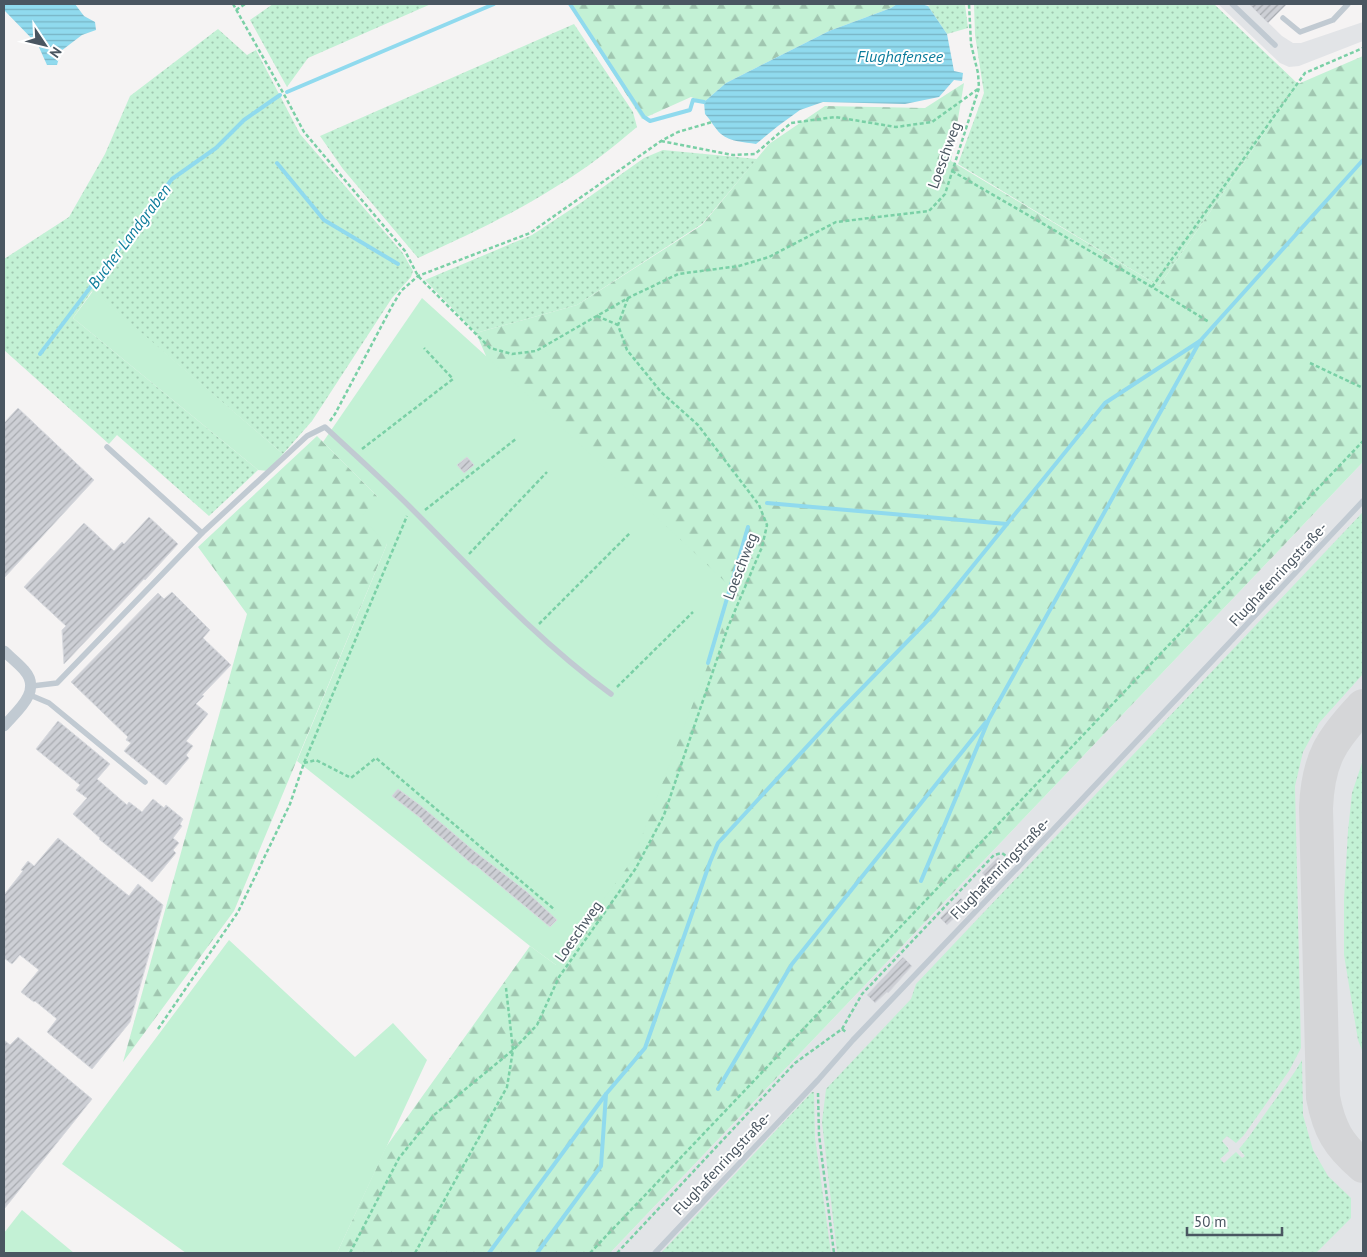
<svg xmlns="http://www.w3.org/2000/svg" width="1367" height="1257" viewBox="0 0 1367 1257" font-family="'PT Sans',sans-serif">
  <defs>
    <pattern id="grass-dots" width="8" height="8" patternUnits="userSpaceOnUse" patternTransform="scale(1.25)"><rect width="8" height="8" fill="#c3f1d5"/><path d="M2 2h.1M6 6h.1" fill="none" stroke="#a0c6b0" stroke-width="1.8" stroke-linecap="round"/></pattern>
    <pattern id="forest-firs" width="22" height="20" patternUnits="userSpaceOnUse" patternTransform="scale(1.25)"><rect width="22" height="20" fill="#c3f1d5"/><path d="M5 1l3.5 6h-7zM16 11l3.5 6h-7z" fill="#a0c6b0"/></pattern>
    <pattern id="water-rules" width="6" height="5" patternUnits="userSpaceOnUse" patternTransform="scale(1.25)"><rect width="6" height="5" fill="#90daee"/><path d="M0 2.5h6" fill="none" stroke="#78b4c4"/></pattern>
    <pattern id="building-hatch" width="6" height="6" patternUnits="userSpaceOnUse" patternTransform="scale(1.25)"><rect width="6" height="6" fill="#cdcfd5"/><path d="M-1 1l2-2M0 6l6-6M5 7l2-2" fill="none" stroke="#a8abb0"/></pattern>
  </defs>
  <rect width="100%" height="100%" fill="#f5f3f3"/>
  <g fill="#e2e4e7">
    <polygon points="1218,4 1249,4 1282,36 1293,43 1301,43 1363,22 1363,41 1299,66 1289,67 1280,63"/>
    <polygon points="1363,462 1363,1253 610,1253"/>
  </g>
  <g fill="url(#grass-dots)">
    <polygon points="273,4 431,4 308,58 287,87 250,20"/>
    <polygon points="932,4 965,4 968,28 947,34 928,6"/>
    <polygon points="974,4 1214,4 1298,84 1159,286 958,164 984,93 975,35"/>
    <path d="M574 24 633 112 637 127C612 148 586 169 557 186 513 214 466 236 418 258L343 169 320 136Z"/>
    <polygon points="218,29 247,55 256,50 300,134 402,252 413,271 411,277 392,298 312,421 283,454 92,291 73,318 258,470 209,516 117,435 109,444 4,350 4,259 69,217 105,154 130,96"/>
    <polygon points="663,150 757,159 702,224 577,305 476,333 425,280 532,235 582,202 644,158"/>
    <polygon points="1363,512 1363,674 1319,723 1303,752 1295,786 1301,1048 1289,1071 1244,1135 1236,1143 1227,1136 1222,1141 1228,1148 1229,1151 1220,1159 1224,1163 1236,1152 1242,1158 1245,1156 1239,1149 1248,1138 1294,1073 1302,1060 1303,1115 1313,1150 1328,1176 1351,1198 1351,1218 1317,1252 1318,1253 837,1253 822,1122 826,1089 911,999 916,984"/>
    <polygon points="1363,760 1363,1053 1358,1040 1344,955 1344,899 1348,831 1352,793"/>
    <polygon points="812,1092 814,1092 815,1138 831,1253 661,1253"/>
  </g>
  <g fill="url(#forest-firs)">
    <polygon points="569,4 897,4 891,8 829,31 726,83 704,102 691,97 642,119"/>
    <polygon points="1363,56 1363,462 610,1253 337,1253 386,1147 530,946 556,965 486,356 476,333 577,305 702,225 769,144 825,106 925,108 964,83 951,161 1159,286 1298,84"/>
    <polygon points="317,436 378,497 387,544 234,911 123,1062 247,614 198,547"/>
  </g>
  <g fill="#c3f1d5">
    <polygon points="93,291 283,454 268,471 258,470 73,318"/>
    <polygon points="422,298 486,356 736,592 633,859 556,965 530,946 297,761 387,544 361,517 378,497 323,442"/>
    <polygon points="229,940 355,1057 393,1023 427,1060 337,1253 186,1253 62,1164"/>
    <polygon points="22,1210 74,1253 4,1253 4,1233"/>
  </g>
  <g fill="url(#water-rules)">
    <polygon points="4,4 75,4 84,16 95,22 96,30 82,35 61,51 57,65 47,65 38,45 4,10"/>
    <path d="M897 4H921L928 6 947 34 954 71 963 73 962 81 954 80 939 97 905 104 823 102 800 110 778 126 756 144C744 142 731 142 721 134 715 129 711 120 705 114L704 102 726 83 829 31 891 8Z"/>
  </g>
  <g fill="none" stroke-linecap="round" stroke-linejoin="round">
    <g stroke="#90daee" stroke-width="4">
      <polyline points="570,4 644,117 650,121 690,110 693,100 704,102"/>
      <polyline points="287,92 494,4"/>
      <polyline points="277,163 324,220 398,264"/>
      <polyline points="40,354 172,179 216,148 244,120 280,95"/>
      <polyline points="767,503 1007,524"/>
      <polyline points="708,663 748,527"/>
      <polyline points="921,881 989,719 1200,341 1363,160"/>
      <polyline points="718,1089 792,964 986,722"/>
      <polyline points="489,1253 606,1094 645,1048 710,862 718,843 836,715 934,614 1105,403 1200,341"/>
      <polyline points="537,1253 601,1166 606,1094"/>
    </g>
    <path stroke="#d5d6d8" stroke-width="34" d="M1363 706C1331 740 1318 759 1316 808L1323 1097C1329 1129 1338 1145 1363 1166"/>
  </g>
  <g fill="url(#building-hatch)" stroke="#d7d9de">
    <polygon points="1249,4 1287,4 1268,23"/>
    <polygon points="18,408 94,480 4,578 4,423"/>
    <polygon points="467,457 474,465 464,473 457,465"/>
    <polygon points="149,517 178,544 145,580 144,579 64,664 62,630 66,626 24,587 84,523 114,551 122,542 124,544"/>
    <polygon points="172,592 210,630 203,638 231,665 202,695 204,696 196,704 208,714 186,741 193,746 186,755 189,758 166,785 124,751 131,743 126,740 128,737 71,682 158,593 164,599"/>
    <polygon points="58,721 110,764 97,779 127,805 129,802 142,812 153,799 164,808 166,805 183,819 180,824 182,826 173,838 179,843 173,850 176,853 152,882 99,839 100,838 73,814 87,798 76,790 80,785 36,749"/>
    <polygon points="398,789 421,806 474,851 527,892 557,920 550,927 474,864 473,865 422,821 423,820 392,796"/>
    <polygon points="58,838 129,896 138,884 163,905 130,1022 92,1069 47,1032 57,1019 35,1001 34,1002 21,992 39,970 20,955 12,964 4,958 4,895 23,871 21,870 28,861 34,866"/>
    <polygon points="998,857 1007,866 991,882 982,873"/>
    <polygon points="961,898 968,905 947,925 940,918"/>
    <polygon points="903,957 912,966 888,993 887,992 875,1003 867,995"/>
    <polygon points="18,1037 92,1099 4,1209 4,1040 10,1045"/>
  </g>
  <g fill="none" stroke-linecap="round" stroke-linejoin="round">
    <g stroke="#7ad0a6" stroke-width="2.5" stroke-dasharray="4 2.5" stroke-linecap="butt">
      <polyline points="233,4 286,98 304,132 405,251 418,276 490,348 512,354 536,351 628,298 678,274 739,266 769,257 836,222 929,211 945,194 979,88 978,73 971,44 969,4"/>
      <polyline points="236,10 245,4"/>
      <polyline points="661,141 733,155 755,154 791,123 835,117 896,127 932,122 978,89"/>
      <polyline points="952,171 1152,287 1209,322"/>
      <polyline points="1152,287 1305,73 1363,48"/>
      <polyline points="597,316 618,325"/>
      <polyline points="1310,363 1363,388"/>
      <polyline points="330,421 335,414 392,306 401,291 418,276 530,233 661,141 678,132 712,122"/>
      <polyline points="362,449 453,379 424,348"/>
      <polyline points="425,510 517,438"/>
      <polyline points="469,554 547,472"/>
      <polyline points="539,624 630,533"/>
      <polyline points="617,687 693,612"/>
      <polyline points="304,763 316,760 351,778 376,758 555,910"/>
      <polyline points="158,1029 238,912 290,804 304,763 407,516"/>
      <polyline points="842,1029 862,994 994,855 1002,853 1013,861"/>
      <polyline points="818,1093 819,1135 834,1253"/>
      <polyline points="350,1253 399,1158 434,1115 513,1050 537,1025 559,977 636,868 664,815 728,627 762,547 767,525 759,505 698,425 661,392 627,350 618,325 628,298"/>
      <polyline points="415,1253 507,1087 513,1050 506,988"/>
      <polyline points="590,1253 1363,441"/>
      <polyline points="617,1253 795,1063 842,1029 847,1033"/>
    </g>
    <g stroke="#c1cad2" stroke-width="5.5">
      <polyline points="1232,4 1275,45"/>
      <polyline points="1283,18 1300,32 1333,20 1348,4"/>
      <polyline points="107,447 202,533"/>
      <path d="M32 686 57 683 202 533 307 436 325 427C354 454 383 480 411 508 475 572 537 640 611 694"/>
      <polyline points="30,695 49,703 145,782"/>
      <polyline points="655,1253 818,1080 853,1040 1019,866 1363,501"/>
    </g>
    <path stroke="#c1cad2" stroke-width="11" d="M4 651C10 657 18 663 24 670 43 691 17 711 4 726"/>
  </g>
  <g text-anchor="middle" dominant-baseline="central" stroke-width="4" stroke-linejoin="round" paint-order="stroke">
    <g font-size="15" fill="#4a5661" stroke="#fff">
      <text transform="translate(944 155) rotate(-70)">Loeschweg</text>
      <text transform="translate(740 566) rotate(-69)">Loeschweg</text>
      <text transform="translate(1278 574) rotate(-47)">Flughafenringstraße-</text>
      <text transform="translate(1000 868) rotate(-46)">Flughafenringstraße-</text>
      <text transform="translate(578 931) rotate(-55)">Loeschweg</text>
      <text transform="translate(722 1163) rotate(-47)">Flughafenringstraße-</text>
    </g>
    <g font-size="16" font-style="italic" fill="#0c7c9b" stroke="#fff">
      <text x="900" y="56">Flughafensee</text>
      <text transform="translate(129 236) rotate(-53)">Bucher Landgraben</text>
    </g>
  </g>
  <rect width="1367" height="1257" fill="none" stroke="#4a5661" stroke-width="10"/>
  <g transform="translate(45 45) rotate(125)" stroke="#ffffff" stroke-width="4" paint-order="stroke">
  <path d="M0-4L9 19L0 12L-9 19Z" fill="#4a5661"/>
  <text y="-8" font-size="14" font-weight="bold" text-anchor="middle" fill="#4a5661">N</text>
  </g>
  <path d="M1187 1227v8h95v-8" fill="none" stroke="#4a5661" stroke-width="2.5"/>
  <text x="1194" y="1227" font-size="15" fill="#4a5661" stroke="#ffffff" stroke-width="4" paint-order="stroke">50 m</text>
</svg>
